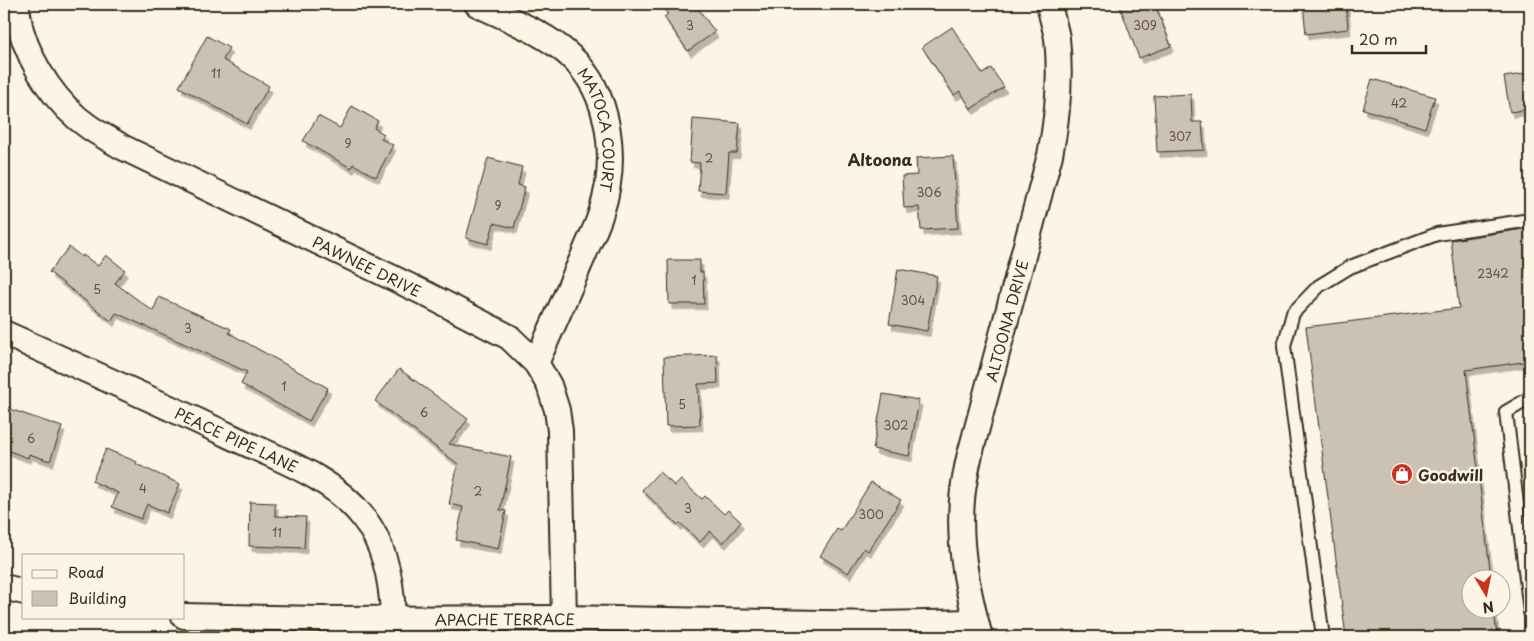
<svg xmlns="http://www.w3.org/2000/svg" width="1534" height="641" viewBox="0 0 1534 641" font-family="'Playpen Sans',sans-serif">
  <defs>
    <filter id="shadow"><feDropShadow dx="3" dy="5.5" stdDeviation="0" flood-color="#0004"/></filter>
  </defs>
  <rect width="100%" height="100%" fill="#fcf5e5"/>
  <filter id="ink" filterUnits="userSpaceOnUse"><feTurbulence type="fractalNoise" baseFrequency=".02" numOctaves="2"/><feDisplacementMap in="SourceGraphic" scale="10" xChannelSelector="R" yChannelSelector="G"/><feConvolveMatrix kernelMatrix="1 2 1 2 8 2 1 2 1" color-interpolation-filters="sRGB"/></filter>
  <g filter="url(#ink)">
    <g fill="#ccc2b3" stroke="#3b2a1e" filter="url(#shadow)">
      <polygon points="661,4 695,4 715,32 688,51 664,17 668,14"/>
      <polygon points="1119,4 1155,4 1171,46 1139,58"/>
      <polygon points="1303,4 1346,4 1348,29 1306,34"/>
      <polygon points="952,27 983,74 991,68 1004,87 971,109 960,91 954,95 922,47"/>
      <polygon points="207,36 229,48 223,60 269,86 247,124 179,87"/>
      <polygon points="1530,73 1530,109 1510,112 1504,77"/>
      <polygon points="1372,79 1435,97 1425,128 1363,109"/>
      <polygon points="1191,94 1192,122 1202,122 1204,150 1157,152 1154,96"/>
      <polygon points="352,106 378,121 374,128 384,134 381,139 393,145 376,177 353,164 351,168 303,141 318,116 340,128"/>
      <polygon points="693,119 740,123 737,153 729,153 726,193 698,191 700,163 690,162"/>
      <polygon points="953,156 958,228 921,230 919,207 904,208 902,176 917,175 916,158"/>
      <polygon points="488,158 522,167 518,185 525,187 514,228 494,223 488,244 466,238"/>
      <polygon points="1530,228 1530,361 1466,370 1491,578 1472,578 1472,608 1494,608 1497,637 1346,637 1306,327 1459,308 1451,240"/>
      <polygon points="69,247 82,257 83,255 98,266 106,255 125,270 115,283 153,311 159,297 231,329 229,333 328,388 309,421 241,384 247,372 116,313 111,321 49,272"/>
      <polygon points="668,260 700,260 700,272 703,272 704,304 669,304"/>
      <polygon points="898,269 937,276 927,331 889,324"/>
      <polygon points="717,355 718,383 698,384 700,425 666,426 664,357"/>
      <polygon points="399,369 468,419 449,444 511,457 500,510 506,511 498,549 456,540 463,507 449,504 458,464 375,401"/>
      <polygon points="883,394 919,400 909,456 873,449"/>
      <polygon points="4,407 62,427 50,461 29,454 28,458 4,449"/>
      <polygon points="106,449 137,462 136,464 180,484 167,513 147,504 141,519 112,507 118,493 92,481"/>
      <polygon points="659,472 675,486 681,480 702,499 705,496 724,514 728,510 741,522 723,543 710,531 700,542 680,523 678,525 642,490"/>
      <polygon points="871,482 901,500 868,551 864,548 848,573 820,556 837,529 841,531"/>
      <polygon points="250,502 275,503 275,516 306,517 304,548 249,546"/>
    </g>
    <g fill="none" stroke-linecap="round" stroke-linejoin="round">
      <g stroke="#3b2a1e" stroke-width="16">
        <g id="lane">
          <polyline points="1530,398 1506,412 1530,612"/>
          <polyline points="1323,637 1284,346 1293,313 1319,286 1350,267 1437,234 1530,220"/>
        </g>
      </g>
      <g stroke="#3b2a1e" stroke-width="28">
        <g id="street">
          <path id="s1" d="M16 4C18 12 19 22 21 30 32 67 57 105 89 127 99 134 111 140 122 147L424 293 509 337 536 363 549 385 557 410 560 431 564 618"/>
          <path id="s2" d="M477 4C507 19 544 32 569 55 612 93 618 161 601 213 597 227 590 239 585 252 569 289 553 326 536 363"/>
          <path id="s3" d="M4 333C80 367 156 401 232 437 278 459 331 476 363 517 385 545 392 582 393 617"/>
          <polyline points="4,587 24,592"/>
          <path id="s4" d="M184 616 320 619 564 618 878 624 976 622"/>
          <path id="s5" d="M980 637C968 592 958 547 962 500 963 486 966 472 969 458L1050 155C1058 116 1061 77 1057 38 1055 27 1051 15 1049 4"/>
        </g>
      </g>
      <use href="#lane" stroke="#fcf5e5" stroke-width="12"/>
      <use href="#street" stroke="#fcf5e5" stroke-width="24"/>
    </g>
  </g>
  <defs>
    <g id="shop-disc" transform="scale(1.125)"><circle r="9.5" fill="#c8321e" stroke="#fcf5e5"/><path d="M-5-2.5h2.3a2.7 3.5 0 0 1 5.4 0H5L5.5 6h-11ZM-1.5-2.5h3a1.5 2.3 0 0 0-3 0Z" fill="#fff"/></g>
  </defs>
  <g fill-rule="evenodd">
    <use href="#shop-disc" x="1402" y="474"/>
  </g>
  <g text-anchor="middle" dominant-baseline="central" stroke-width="5" stroke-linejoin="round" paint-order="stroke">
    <g font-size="12" fill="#5f5043">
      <text x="690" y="25">3</text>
      <text x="1145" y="25">309</text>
      <text x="216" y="73">11</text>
      <text x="1399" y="103">42</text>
      <text x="1180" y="136">307</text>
      <text x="348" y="143">9</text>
      <text x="709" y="158">2</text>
      <text x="929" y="192">306</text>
      <text x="498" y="205">9</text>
      <text x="1493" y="273">2342</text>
      <text x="694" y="280">1</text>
      <text x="97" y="289">5</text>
      <text x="913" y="300">304</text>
      <text x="188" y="328">3</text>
      <text x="284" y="386">1</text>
      <text x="682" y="404">5</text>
      <text x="424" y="412">6</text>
      <text x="896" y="425">302</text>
      <text x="31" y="438">6</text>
      <text x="143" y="488">4</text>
      <text x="478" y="491">2</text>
      <text x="688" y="508">3</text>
      <text x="871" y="514">300</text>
      <text x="277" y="532">11</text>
    </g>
    <g font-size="15" fill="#3b2a1e" stroke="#fcf5e5">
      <text stroke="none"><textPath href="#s2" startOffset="189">MATOCA COURT</textPath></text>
      <text stroke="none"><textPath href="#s1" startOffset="458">PAWNEE DRIVE</textPath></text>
      <text stroke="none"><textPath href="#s5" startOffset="324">ALTOONA DRIVE</textPath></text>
      <text stroke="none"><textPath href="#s3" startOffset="256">PEACE PIPE LANE</textPath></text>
      <text stroke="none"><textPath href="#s4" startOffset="321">APACHE TERRACE</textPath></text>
    </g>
    <g font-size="15" font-weight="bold" fill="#3b2a1e" stroke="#fcf5e5" text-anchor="start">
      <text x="1418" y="474">Goodwill</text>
    </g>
    <g font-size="16" font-weight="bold" fill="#3b2a1e" stroke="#fcf5e5">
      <text x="880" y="159">Altoona</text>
    </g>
  </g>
  <rect width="1534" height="641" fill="none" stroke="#fcf5e5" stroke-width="20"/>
  <rect x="10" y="10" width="1514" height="621" fill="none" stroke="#3b2a1e" stroke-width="2" filter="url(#ink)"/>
  <rect x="22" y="554" width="162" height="65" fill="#fcf5e5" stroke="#afa495"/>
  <rect x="32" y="570" width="25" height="8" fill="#fcf5e5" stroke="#afa495"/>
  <text x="68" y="578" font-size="15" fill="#3b2a1e">Road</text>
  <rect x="32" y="591" width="25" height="15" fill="#ccc2b3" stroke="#afa495"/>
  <text x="68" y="604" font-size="15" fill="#3b2a1e">Building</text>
  <g transform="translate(1486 594) rotate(170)"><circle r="24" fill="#fcf5e5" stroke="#afa495"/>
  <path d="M0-4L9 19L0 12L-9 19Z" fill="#c8321e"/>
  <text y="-8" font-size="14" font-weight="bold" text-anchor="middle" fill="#3b2a1e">N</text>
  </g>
  <path d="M1352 45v8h74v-8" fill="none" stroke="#3b2a1e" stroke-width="2.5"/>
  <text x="1359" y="45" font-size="15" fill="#3b2a1e" stroke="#fcf5e5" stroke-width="4" paint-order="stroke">20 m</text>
</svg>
